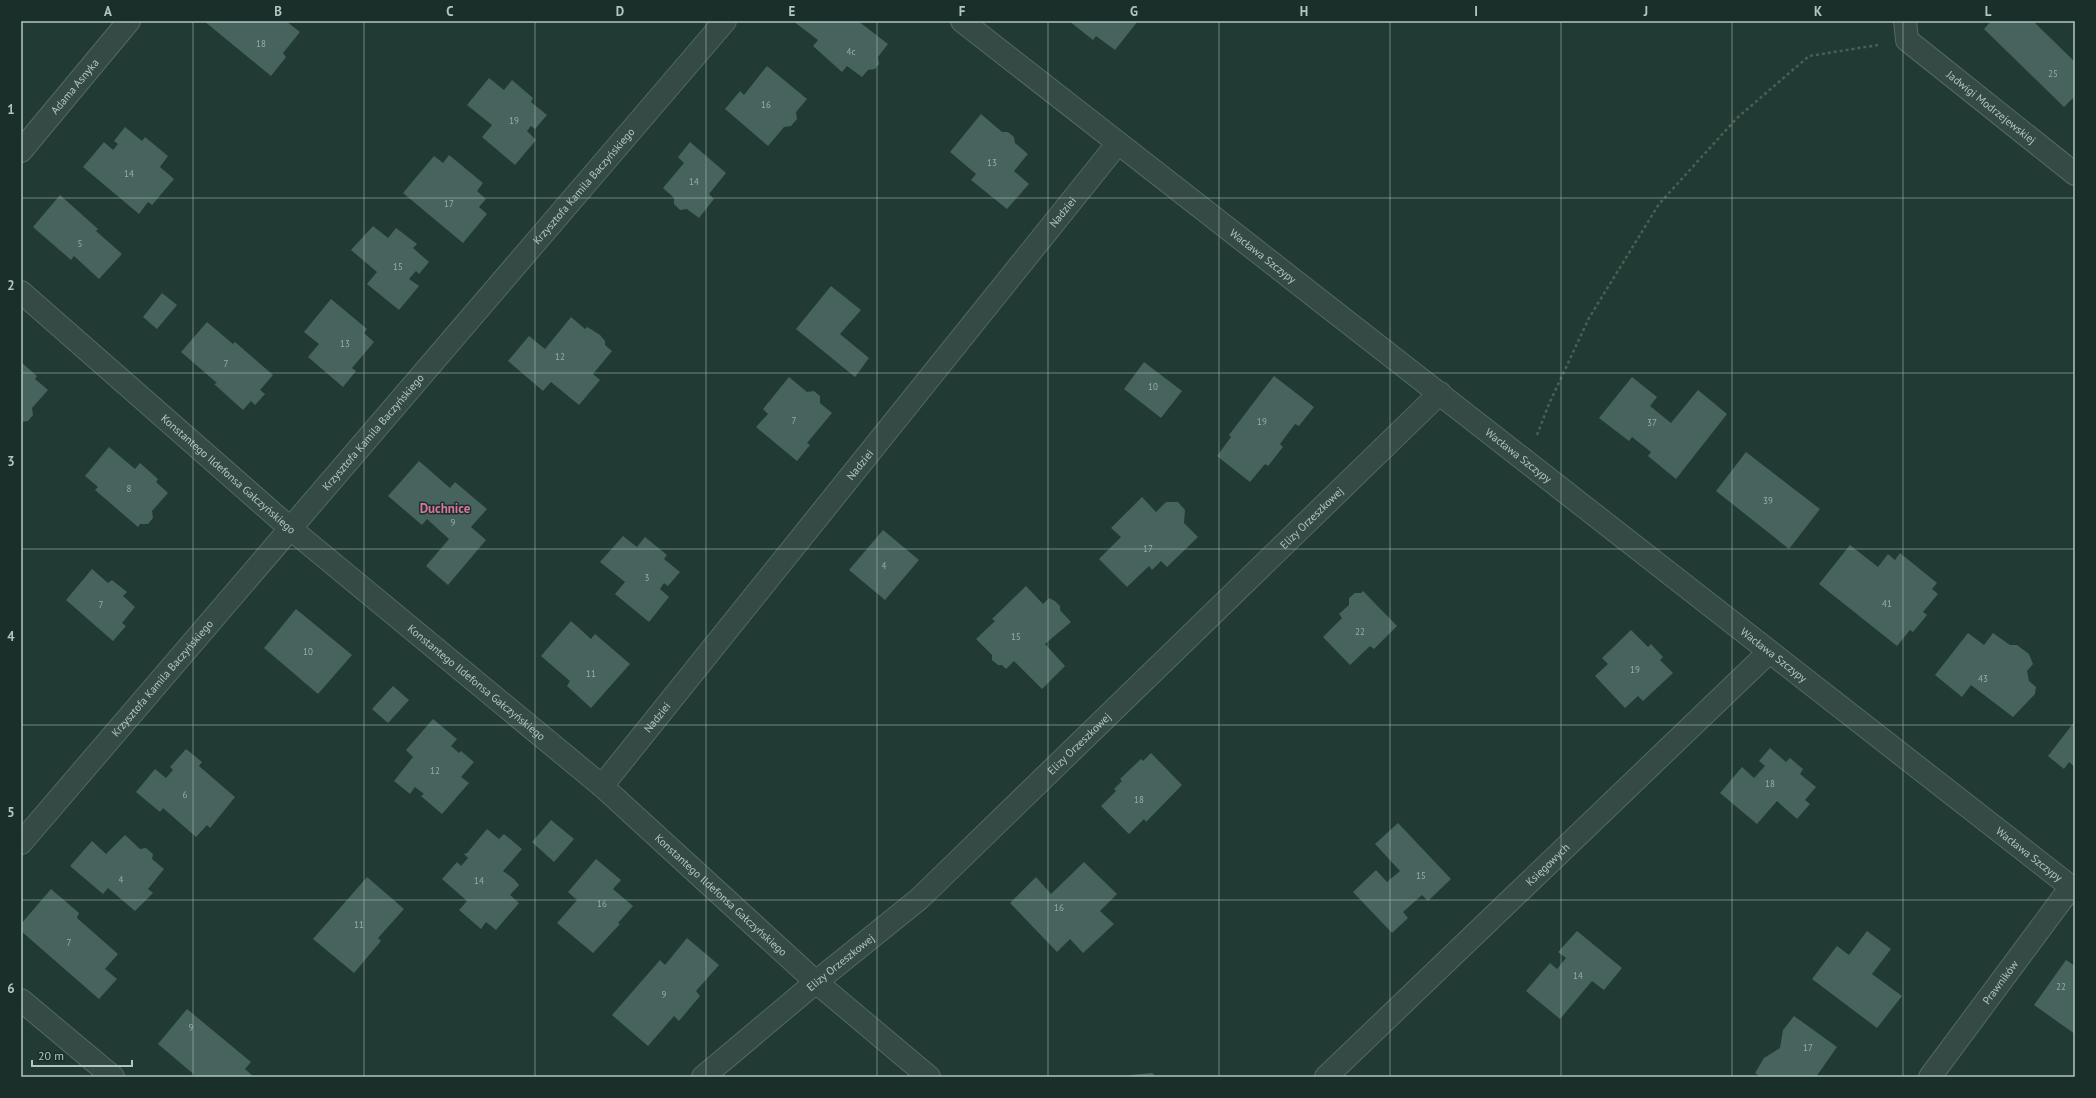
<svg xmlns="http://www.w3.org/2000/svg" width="2096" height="1098" viewBox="0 0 2096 1098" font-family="'PT Sans',sans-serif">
  <rect width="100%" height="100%" fill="#213a34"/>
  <g fill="#47635d">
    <polygon points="204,21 286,21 300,32 283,53 286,57 271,76"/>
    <polygon points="793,21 858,21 888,44 878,57 879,64 875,69 868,70 862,77 847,66 842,72 813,46 818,40"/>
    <polygon points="1069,21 1138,21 1115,50 1096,36 1093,40"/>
    <polygon points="1991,21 2033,21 2075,62 2075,96 2064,107 1984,29"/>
    <polygon points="767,66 807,99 796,112 797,119 791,126 784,127 768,146 725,109 740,91 744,95"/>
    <polygon points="489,78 504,90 512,80 533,98 531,102 547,115 535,129 531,126 527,131 536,140 515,165 482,137 492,125 467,105"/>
    <polygon points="981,114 1002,132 1008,132 1014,137 1015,143 1028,154 1014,171 1029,184 1007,209 971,180 976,174 950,152"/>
    <polygon points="125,127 142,141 145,137 168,156 160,167 174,179 152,205 148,202 139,214 83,167 104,142 113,150 118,144 114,141"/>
    <polygon points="690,142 726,173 709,194 714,199 699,218 687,209 680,210 674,204 674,198 663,188 684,163 678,157"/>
    <polygon points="449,155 483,183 477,191 486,199 479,207 487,214 463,243 403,193 434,156 443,163"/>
    <polygon points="60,195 98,229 96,231 122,254 99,279 74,256 71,260 33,227"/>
    <polygon points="373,226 388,238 396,228 417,244 413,248 429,262 419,274 416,271 409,279 419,286 399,310 367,284 377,272 351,250"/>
    <polygon points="831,286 861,310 840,334 869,358 855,377 796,329"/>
    <polygon points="162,293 177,305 157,329 143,317"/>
    <polygon points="331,299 367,329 364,333 374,342 352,368 356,371 343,387 308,357 319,344 304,332"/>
    <polygon points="571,317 585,329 587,327 589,328 600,335 605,341 605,345 612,351 593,374 600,380 579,405 551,382 543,391 508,361 529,336 545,349"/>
    <polygon points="207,322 233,344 235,342 273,375 260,390 265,394 255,405 251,401 243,410 214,384 217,383 181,352"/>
    <polygon points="21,362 37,376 35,379 48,390 32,408 33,415 28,421 21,422"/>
    <polygon points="1144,362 1182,391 1161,418 1124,389"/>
    <polygon points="1274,376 1314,407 1299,426 1295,424 1280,444 1283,447 1268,466 1265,464 1250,482 1217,456 1231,437 1229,435"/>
    <polygon points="789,377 807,392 814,391 820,396 820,403 832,413 807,443 810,445 797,461 756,427 768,414 763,409"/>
    <polygon points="1632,377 1657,397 1650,406 1671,423 1698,390 1727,414 1676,479 1648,456 1651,452 1632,437 1629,441 1599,418"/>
    <polygon points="109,447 135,469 140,463 158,479 156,482 168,493 152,511 153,518 148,524 140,524 138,527 95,490 98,487 85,476"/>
    <polygon points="1746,452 1820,509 1789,549 1716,491"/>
    <polygon points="419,461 450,488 455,482 487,509 471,527 486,540 448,585 426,566 449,539 427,519 422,525 388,496"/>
    <polygon points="1142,497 1156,512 1166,502 1178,502 1185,510 1184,523 1198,537 1167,567 1161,561 1152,570 1149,566 1127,587 1099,559 1121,537 1111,528"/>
    <polygon points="883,530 919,560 885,600 849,570"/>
    <polygon points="623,536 637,547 645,537 667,555 664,559 680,572 668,586 664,583 660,589 669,597 649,622 615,594 625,582 600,562"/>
    <polygon points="1850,545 1878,567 1888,554 1895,560 1900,553 1937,583 1932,589 1938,594 1923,612 1927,615 1913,632 1910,630 1897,646 1819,584"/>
    <polygon points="92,569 108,583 112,580 127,592 123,596 135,607 122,623 126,626 113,641 66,600"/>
    <polygon points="1026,586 1043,604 1049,598 1055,601 1060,606 1060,610 1071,622 1045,644 1065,666 1042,689 1014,661 1006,669 1002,665 998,665 992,660 992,655 976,639 995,621 992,619"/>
    <polygon points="1363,591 1397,626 1374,649 1370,646 1350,665 1323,637 1342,618 1339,614 1349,605 1349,598 1355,593 1361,593"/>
    <polygon points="296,609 352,655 318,694 264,648"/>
    <polygon points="571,621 591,639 595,634 630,664 591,708 567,686 570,681 541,656"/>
    <polygon points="1631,630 1648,647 1651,644 1663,657 1660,660 1673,673 1643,701 1638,696 1625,708 1595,676 1608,664 1602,658"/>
    <polygon points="1968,633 1984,645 1993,633 2010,645 2017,645 2029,654 2033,664 2027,671 2029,681 2036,687 2035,694 2013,717 1971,685 1962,697 1935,675"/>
    <polygon points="393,686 409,700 388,723 372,709"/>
    <polygon points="433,719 457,739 451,746 459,753 461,751 474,762 461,777 469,783 442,814 421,796 424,794 415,787 410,794 394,781 413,757 406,750"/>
    <polygon points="2075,721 2075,767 2069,762 2064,769 2048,756"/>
    <polygon points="1770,748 1786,762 1790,758 1803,769 1800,774 1816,787 1805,800 1810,804 1797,819 1777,801 1757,824 1720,793 1742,767 1754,778 1765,766 1759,761"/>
    <polygon points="186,749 202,762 199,766 235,797 210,828 207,825 196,837 163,808 160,812 136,792 155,769 166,778 173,770 170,767"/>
    <polygon points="1151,753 1182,785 1146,822 1144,819 1129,834 1101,806 1116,791 1114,789 1122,781 1120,779 1141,759 1143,761"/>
    <polygon points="551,820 574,839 554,862 532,842"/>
    <polygon points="1398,823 1451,879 1428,901 1422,895 1403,912 1408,918 1392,933 1353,892 1376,870 1387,882 1400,871 1375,844"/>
    <polygon points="487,829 499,839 504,834 522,849 503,871 514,879 519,885 510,895 519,903 496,930 486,922 481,929 459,910 467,901 442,879 457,862 461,866 468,858 464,854 467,853"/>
    <polygon points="125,835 140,849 146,848 153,854 152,859 164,869 148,889 153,893 135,911 108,888 103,894 70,866 92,841 106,854"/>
    <polygon points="596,859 621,880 613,889 633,906 618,923 620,924 593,953 557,923 577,900 568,892"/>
    <polygon points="1084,862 1117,894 1100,911 1114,924 1083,953 1070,939 1057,952 1010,903 1036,877 1051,894"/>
    <polygon points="367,877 404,909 378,938 381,941 354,973 313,939"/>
    <polygon points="51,889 79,913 77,918 118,954 105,969 117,979 99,999 21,931 21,924"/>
    <polygon points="1577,931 1622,968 1604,990 1592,981 1560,1019 1526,991 1550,963 1557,969 1566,958 1558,952"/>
    <polygon points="1867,931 1891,949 1872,974 1902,996 1877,1028 1812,979 1837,946 1849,955"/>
    <polygon points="687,938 719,965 696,991 700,996 679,1021 674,1016 648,1046 612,1015 660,960 665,965"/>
    <polygon points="2066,960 2075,966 2075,1034 2034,1005"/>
    <polygon points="187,1009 251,1062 245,1069 254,1077 197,1077 158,1044"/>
    <polygon points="1794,1016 1837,1047 1816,1077 1761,1077 1755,1073 1764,1058 1780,1048 1783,1030"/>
    <polygon points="1152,1073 1157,1077 1129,1077 1131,1075"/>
  </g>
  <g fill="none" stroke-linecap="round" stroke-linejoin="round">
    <g stroke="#536863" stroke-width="24">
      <g id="minor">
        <path id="s1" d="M962 21 2075 890"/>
        <path id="s2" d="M1905 21 1907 40 2075 174"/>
        <path id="s3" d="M21 151 129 21"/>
        <path id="s4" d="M21 292 291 529 602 786 816 982 929 1077"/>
        <path id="s5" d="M602 786 1118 143"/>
        <path id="s6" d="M21 843 725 21"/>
        <polyline points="21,1000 113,1077"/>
        <path id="s7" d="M703 1077 816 982 919 899 1440 393"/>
        <path id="s8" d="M1326 1077 1769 652"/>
        <path id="s9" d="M1930 1077 2071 887"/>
      </g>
    </g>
    <polyline stroke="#4a6151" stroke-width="2.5" stroke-dasharray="3 3" stroke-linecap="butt" points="1537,435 1549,404 1589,318 1659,204 1737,118 1809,56 1878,45"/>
    <use href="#minor" stroke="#354a45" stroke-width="22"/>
  </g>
  <path fill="none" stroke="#b0c6c2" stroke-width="1" stroke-opacity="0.55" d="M193 21V1077M364 21V1077M535 21V1077M706 21V1077M877 21V1077M1048 21V1077M1219 21V1077M1390 21V1077M1561 21V1077M1732 21V1077M1903 21V1077M21 198H2075M21 373H2075M21 549H2075M21 725H2075M21 900H2075"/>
  <g text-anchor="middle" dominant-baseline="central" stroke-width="3" stroke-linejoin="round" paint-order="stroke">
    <g font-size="9" fill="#96ada9">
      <text x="261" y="43">18</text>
      <text x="851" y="51">4c</text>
      <text x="2053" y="73">25</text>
      <text x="766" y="104">16</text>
      <text x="514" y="120">19</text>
      <text x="992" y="162">13</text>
      <text x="129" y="173">14</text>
      <text x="694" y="181">14</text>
      <text x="449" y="203">17</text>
      <text x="80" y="243">5</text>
      <text x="398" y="266">15</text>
      <text x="345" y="343">13</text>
      <text x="560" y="356">12</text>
      <text x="226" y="363">7</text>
      <text x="1153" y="386">10</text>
      <text x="794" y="420">7</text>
      <text x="1262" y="421">19</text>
      <text x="1652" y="422">37</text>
      <text x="129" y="488">8</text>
      <text x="1768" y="500">39</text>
      <text x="453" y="522">9</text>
      <text x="1148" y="548">17</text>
      <text x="884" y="565">4</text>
      <text x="647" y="577">3</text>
      <text x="1887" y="603">41</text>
      <text x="101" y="604">7</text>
      <text x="1360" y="631">22</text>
      <text x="1016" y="636">15</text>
      <text x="308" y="651">10</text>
      <text x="1635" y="669">19</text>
      <text x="591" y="673">11</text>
      <text x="1983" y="678">43</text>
      <text x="435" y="770">12</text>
      <text x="1770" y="783">18</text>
      <text x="185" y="794">6</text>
      <text x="1139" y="799">18</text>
      <text x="1421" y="875">15</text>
      <text x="121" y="879">4</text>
      <text x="479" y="880">14</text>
      <text x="602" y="903">16</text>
      <text x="1059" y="907">16</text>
      <text x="359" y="924">11</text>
      <text x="69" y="942">7</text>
      <text x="1578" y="975">14</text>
      <text x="2061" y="986">22</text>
      <text x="664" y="994">9</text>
      <text x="191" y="1027">9</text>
      <text x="1808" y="1047">17</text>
    </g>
    <g font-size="11" fill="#b0c6c2" stroke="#1a2f2a">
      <text stroke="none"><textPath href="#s3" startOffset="84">Adama Asnyka</textPath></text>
      <text stroke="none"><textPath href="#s2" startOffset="127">Jadwigi Modrzejewskiej</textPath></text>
      <text stroke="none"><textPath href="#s6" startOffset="865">Krzysztofa Kamila Baczyńskiego</textPath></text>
      <text stroke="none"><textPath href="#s5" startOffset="736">Nadziei</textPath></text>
      <text stroke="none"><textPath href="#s1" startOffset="382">Wacława Szczypy</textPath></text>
      <text stroke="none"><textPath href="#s6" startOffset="541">Krzysztofa Kamila Baczyńskiego</textPath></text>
      <text stroke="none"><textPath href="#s1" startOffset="706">Wacława Szczypy</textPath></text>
      <text stroke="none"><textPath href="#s5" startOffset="412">Nadziei</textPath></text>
      <text stroke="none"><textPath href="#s4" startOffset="276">Konstantego Ildefonsa Gałczyńskiego</textPath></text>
      <text stroke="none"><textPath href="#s7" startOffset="827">Elizy Orzeszkowej</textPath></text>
      <text stroke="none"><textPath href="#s1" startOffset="1030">Wacława Szczypy</textPath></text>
      <text stroke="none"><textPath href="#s6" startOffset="217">Krzysztofa Kamila Baczyńskiego</textPath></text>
      <text stroke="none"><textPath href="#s4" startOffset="600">Konstantego Ildefonsa Gałczyńskiego</textPath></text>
      <text stroke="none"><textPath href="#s5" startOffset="88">Nadziei</textPath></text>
      <text stroke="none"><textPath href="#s7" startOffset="503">Elizy Orzeszkowej</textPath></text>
      <text stroke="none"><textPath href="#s1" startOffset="1354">Wacława Szczypy</textPath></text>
      <text stroke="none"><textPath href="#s8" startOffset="307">Księgowych</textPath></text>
      <text stroke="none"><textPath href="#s4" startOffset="924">Konstantego Ildefonsa Gałczyńskiego</textPath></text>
      <text stroke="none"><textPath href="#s7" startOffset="179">Elizy Orzeszkowej</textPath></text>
      <text stroke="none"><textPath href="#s9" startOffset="118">Prawników</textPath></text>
    </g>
    <g font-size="13" font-weight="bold" fill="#da759c" stroke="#1a2f2a">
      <text x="445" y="508">Duchnice</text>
    </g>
  </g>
  <rect width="2096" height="1098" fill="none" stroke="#1a2f2a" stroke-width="44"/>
  <path d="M32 1060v6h100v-6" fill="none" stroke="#b0c6c2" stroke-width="2"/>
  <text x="38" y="1060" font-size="12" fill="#b0c6c2" stroke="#1a2f2a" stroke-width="3" paint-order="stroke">20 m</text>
  <rect x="22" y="22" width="2052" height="1054" fill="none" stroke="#b0c6c2" stroke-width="1.5"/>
  <g font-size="13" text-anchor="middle" font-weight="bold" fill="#b0c6c2">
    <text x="108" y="16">A</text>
    <text x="278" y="16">B</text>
    <text x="450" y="16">C</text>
    <text x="620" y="16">D</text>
    <text x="792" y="16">E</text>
    <text x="962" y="16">F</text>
    <text x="1134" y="16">G</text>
    <text x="1304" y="16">H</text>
    <text x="1476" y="16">I</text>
    <text x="1646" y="16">J</text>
    <text x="1818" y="16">K</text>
    <text x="1988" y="16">L</text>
    <text x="11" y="114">1</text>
    <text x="11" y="290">2</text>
    <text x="11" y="466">3</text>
    <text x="11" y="641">4</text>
    <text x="11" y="817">5</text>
    <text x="11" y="993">6</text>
  </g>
</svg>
